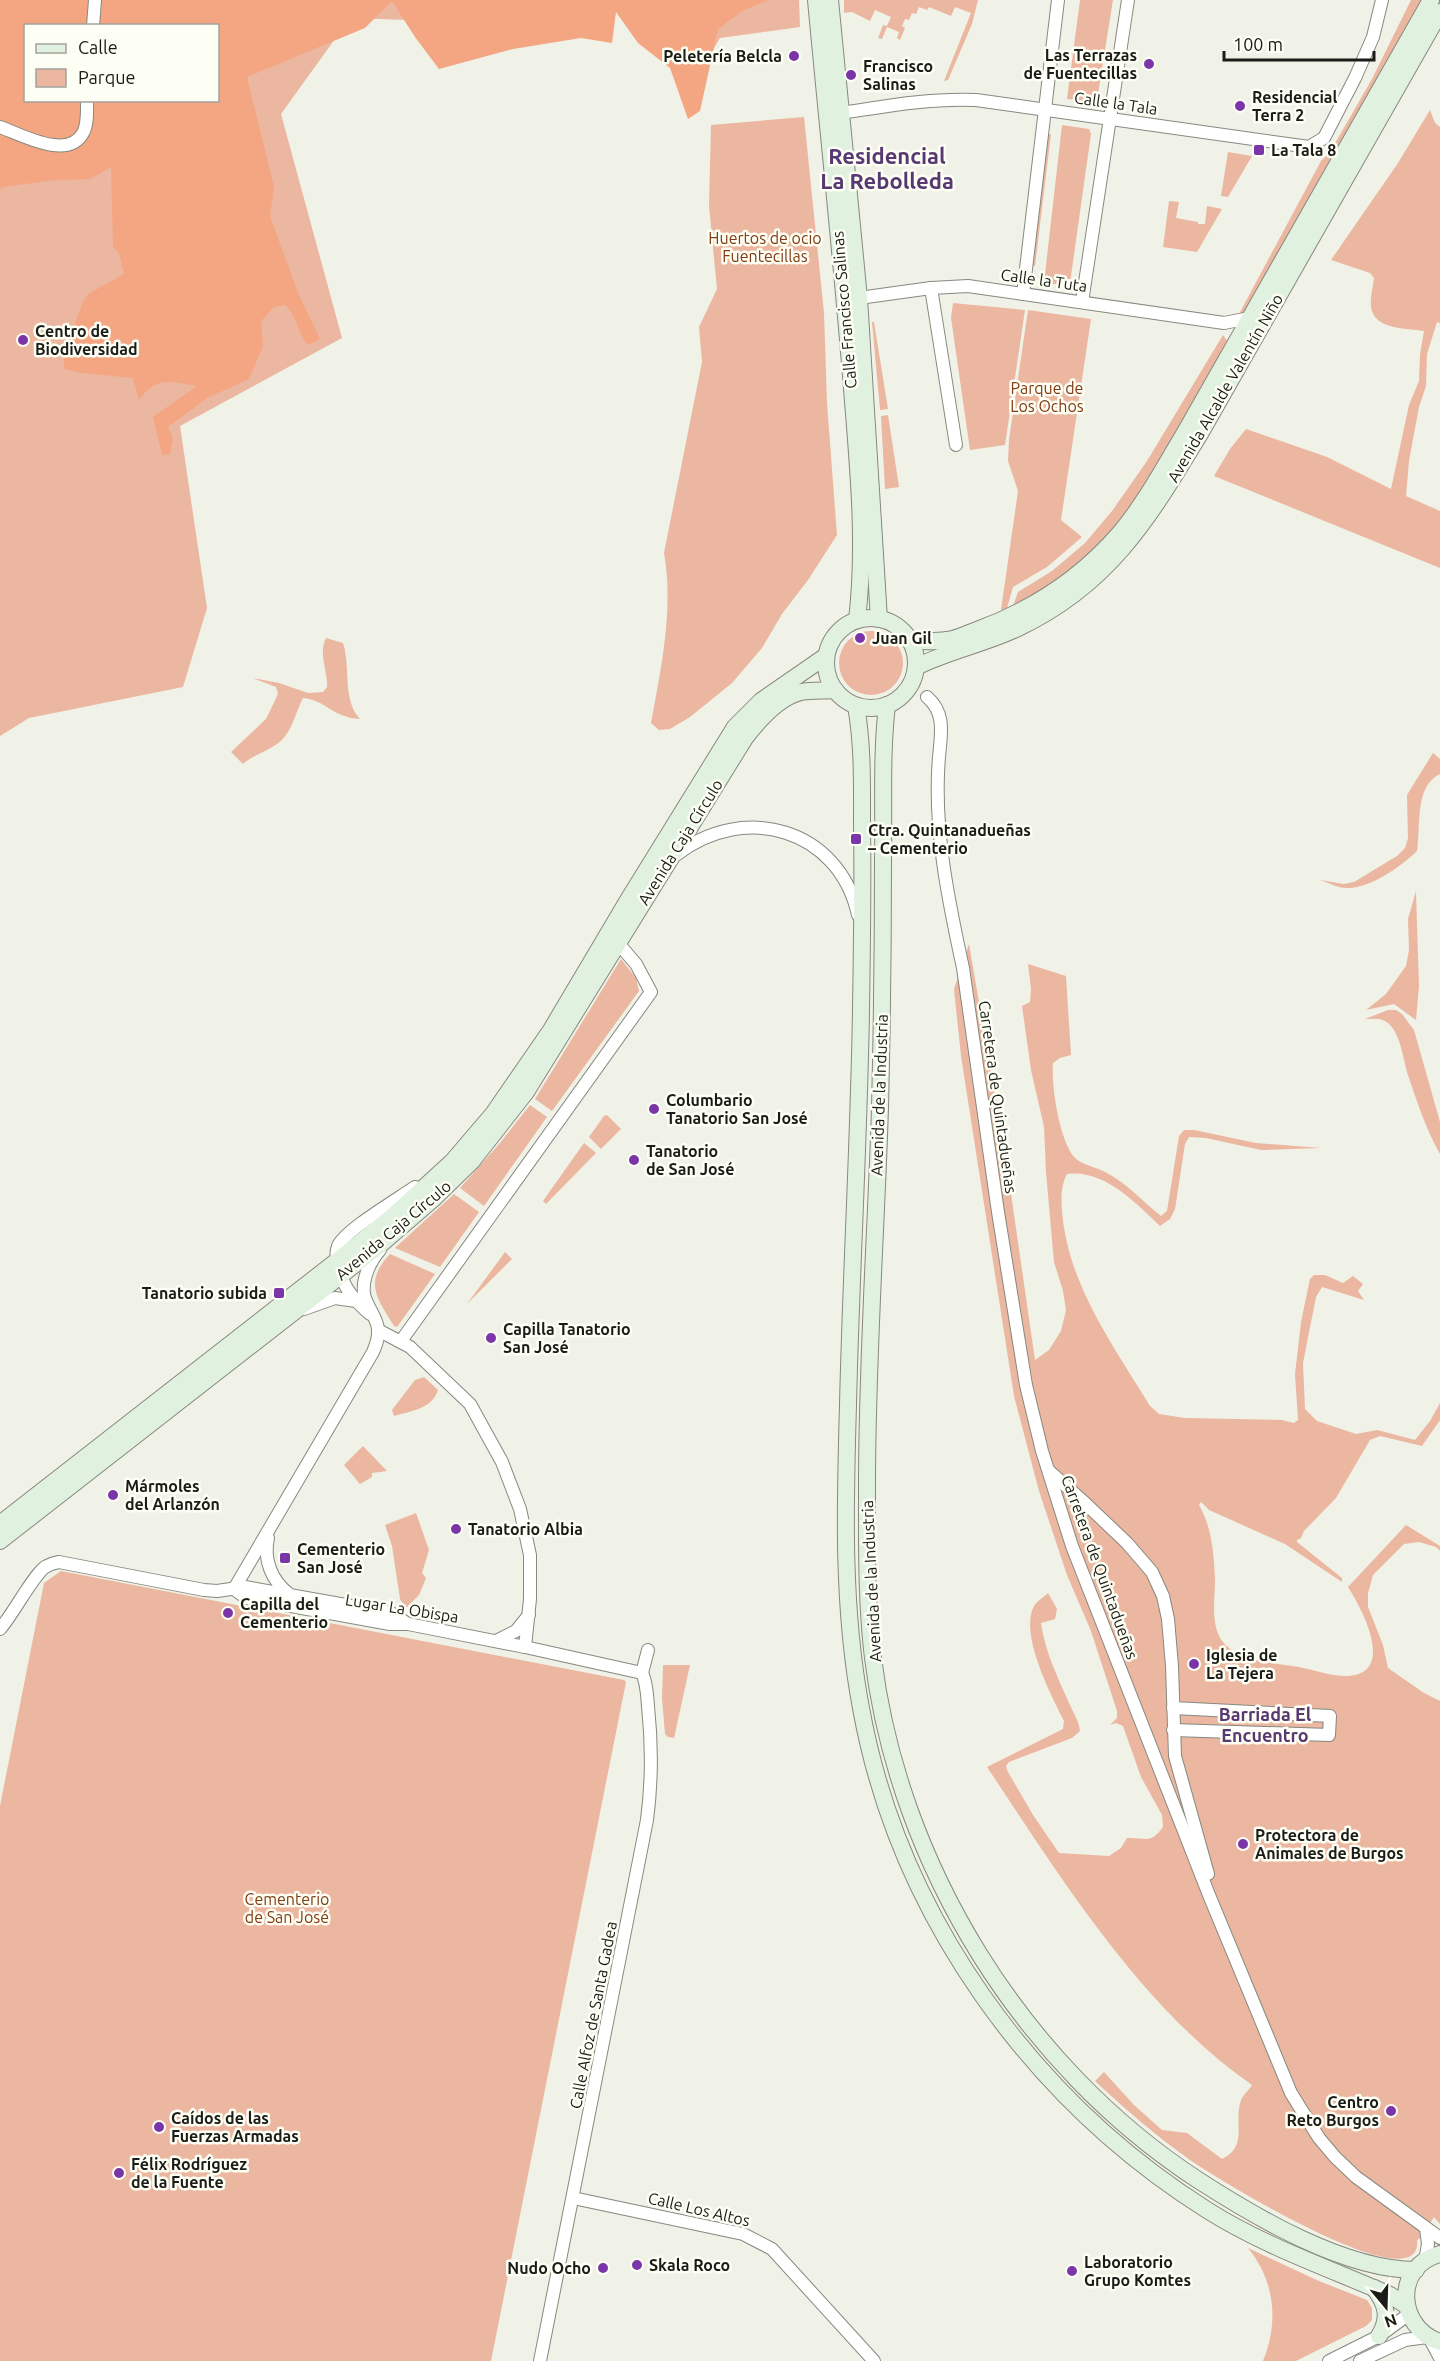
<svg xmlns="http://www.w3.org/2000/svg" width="1440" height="2361" viewBox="0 0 1440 2361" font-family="Ubuntu,sans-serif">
  <rect width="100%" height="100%" fill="#f0f1e7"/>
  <g fill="#ebb7a0" fill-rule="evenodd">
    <path d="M0 0H555L467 22 350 18 281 114 342 338 180 426 207 608 183 687 29 718 0 736ZM26 26H218V100H26Z"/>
    <polygon points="638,0 799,0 800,27 720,38 701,70"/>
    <polygon points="844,0 978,0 972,24 948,80 944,81 971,13 955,7 951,16 929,7 927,10 919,7 916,14 912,13 909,20 905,19 902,26 905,28 900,40 897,38 899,32 887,27 882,39 878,38 883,25 887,26 891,17 875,10 870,21 852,12 844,13"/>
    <polygon points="1080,0 1113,0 1097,100 1093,102 1067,99"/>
    <polygon points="1411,0 1425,0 1246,316 1239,314 1321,161 1330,152 1372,79"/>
    <path d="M1430 110 1435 123 1440 127V323L1437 322 1427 354 1426 386 1419 407 1409 461 1406 496 1440 511V568L1214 476 1230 449 1246 429 1327 457 1391 489 1409 405 1419 381 1420 354 1424 331C1406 328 1374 330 1371 307 1370 297 1373 287 1374 278L1370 273 1331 260 1398 163Z"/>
    <path d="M804 117 824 313 827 403 837 535 808 580 782 614 762 648 732 683 690 717 670 729 659 730 651 723C661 669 674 608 664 553L702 362 699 327 717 289 709 206 711 125Z"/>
    <polygon points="1062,125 1089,129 1091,134 1070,283 1067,285 1044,283"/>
    <polygon points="1048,134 1051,134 1035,266 1032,266"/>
    <polygon points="1228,152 1252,156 1228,197 1221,196"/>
    <polygon points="1169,201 1179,202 1176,218 1198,222 1198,224 1205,224 1207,206 1222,209 1197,252 1163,247"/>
    <polygon points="953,303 1025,310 1005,445 970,450 951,318"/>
    <polygon points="1028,310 1091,319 1061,520 1082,537 1047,567 1013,587 1007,608 1001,610 1018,491 1008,461 1009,440"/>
    <polygon points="872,322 874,322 888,409 880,410"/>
    <polygon points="1223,335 1228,342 1148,484 1108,537 1082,563 1012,609 1018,592 1052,571 1085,543 1112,511 1147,461"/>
    <polygon points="888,415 899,487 885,489 881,416"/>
    <circle cx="871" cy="663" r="32"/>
    <path d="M326 638 343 643C351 667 342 700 360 719 333 718 326 700 303 698 295 713 292 734 277 744 266 752 253 755 243 764L231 752 266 719 278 694 276 687 253 678 279 683 308 693 323 692 327 687C328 672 318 652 326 638Z"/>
    <path d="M1433 753 1440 759V774C1414 786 1421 827 1417 851 1402 866 1369 889 1347 888 1338 888 1329 883 1320 880L1344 884 1354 882 1397 856 1405 848 1408 838 1407 795Z"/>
    <polygon points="1416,891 1419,986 1416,1020 1394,1004 1366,1010 1386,994 1406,966 1409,950 1408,919"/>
    <path d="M969 944 1006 1159 1035 1360 1049 1350 1061 1331 1066 1310 1063 1291 1054 1262 1046 1172 1044 1127 1031 1070 1022 1006 1030 1002 1031 989 1028 964 1066 976 1071 1055 1060 1058 1053 1063C1051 1085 1059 1139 1074 1157 1081 1165 1097 1167 1107 1173 1128 1184 1143 1202 1161 1216L1167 1211 1179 1136 1184 1130H1194L1256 1143 1321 1148 1261 1150 1206 1138 1189 1137 1185 1144 1175 1209 1170 1219 1160 1226C1136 1203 1104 1169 1067 1174 1061 1185 1061 1197 1062 1210 1067 1283 1113 1345 1150 1406L1159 1414 1185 1418 1282 1420 1294 1423 1298 1420 1295 1374 1301 1322 1310 1279 1314 1275H1325L1343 1283 1353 1276 1363 1284 1358 1291 1364 1300 1322 1287 1316 1297 1303 1363 1305 1409 1317 1421 1356 1434 1377 1430 1415 1440 1430 1421 1440 1403V1420L1422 1446 1380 1436 1370 1440 1336 1498 1304 1531 1301 1538 1297 1540V1542L1342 1578V1582L1285 1544 1209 1510 1201 1502 1199 1505C1212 1527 1214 1555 1215 1580 1215 1599 1210 1626 1223 1642 1239 1662 1276 1663 1299 1667 1314 1670 1333 1677 1349 1676 1396 1672 1362 1609 1348 1587L1406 1525 1440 1546V1551L1436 1547 1419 1542 1404 1544 1373 1575 1368 1593V1607L1383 1645 1388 1668 1424 1693 1440 1701V2224L1434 2217 1422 2237 1417 2240C1424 2307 1211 2175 1190 2160 1156 2136 1125 2109 1095 2081L1104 2072 1134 2105 1162 2130 1187 2133 1222 2159C1249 2146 1233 2123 1241 2100 1243 2095 1249 2090 1252 2085 1141 2008 1061 1878 987 1767L1063 1729 1064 1721C1051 1695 1019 1634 1034 1606 1037 1601 1044 1597 1048 1593L1057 1609 1055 1619 1041 1623C1045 1652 1058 1678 1070 1705 1074 1715 1079 1720 1080 1731L1072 1738 1009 1762 1006 1766 1008 1772 1033 1815 1059 1853 1109 1856 1121 1848 1127 1838C1146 1837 1150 1845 1163 1827L1162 1815 1141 1777 1123 1726 1116 1723 1110 1725 1117 1718V1711L1091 1631 1067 1575 1039 1491 1014 1396 961 1056 954 989Z"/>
    <polygon points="621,959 636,978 639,991 552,1111 535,1099"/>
    <path d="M1388 1010H1396L1402 1014 1414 1030 1440 1122V1154C1426 1129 1417 1102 1408 1075 1403 1059 1401 1034 1388 1023 1381 1017 1373 1019 1365 1019Z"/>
    <polygon points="530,1105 547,1117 484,1206 460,1188 500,1143"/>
    <polygon points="607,1115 621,1129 601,1149 589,1137 604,1116"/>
    <polygon points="584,1143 596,1153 546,1204 543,1201"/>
    <polygon points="454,1194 479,1212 440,1267 395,1248"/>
    <polygon points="505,1252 512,1259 467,1304"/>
    <path d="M390 1254 435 1274 397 1327 394 1326C376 1297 364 1282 390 1254Z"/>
    <path d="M424 1377 438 1390C432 1409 411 1411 394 1416L392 1410 415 1380Z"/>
    <polygon points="363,1446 387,1471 372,1473 372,1477 360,1484 344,1465"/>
    <polygon points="416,1513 429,1550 422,1573 426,1578 419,1595 406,1608 400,1599 392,1546 385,1525"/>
    <polygon points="61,1571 624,1680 626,1682 491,2361 0,2361 0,1806 44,1583"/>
    <polygon points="663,1665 690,1665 674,1738 668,1737 665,1734 662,1698"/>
    <path d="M1248 2248 1319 2281 1367 2300 1372 2308V2320L1366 2326 1296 2361H1263C1279 2322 1275 2281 1248 2248Z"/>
  </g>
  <path fill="#f4a581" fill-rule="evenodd" d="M0 0H768L742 11 718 29 700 111 688 119 670 68 638 43 616 12 612 43 581 38 513 49 439 69 415 37 392 1 365 28 247 77 274 187 270 216 298 293 320 339 308 345C297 332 297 316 285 305L274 307 261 321 263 346 249 379 207 398 168 427 173 439 170 454 162 455 153 417 197 386C170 382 157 375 139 400L133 378 82 373 64 369V351L83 302 88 294 124 274 119 253 113 247 111 167 90 179 55 180 3 187 0 189ZM26 26H218V100H26Z"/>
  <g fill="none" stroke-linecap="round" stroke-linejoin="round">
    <g stroke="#87887f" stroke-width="14">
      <g id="minor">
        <polyline points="93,26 95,0"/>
        <path d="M841 113C886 106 931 98 976 100L1309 147 1324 138 1355 78 1373 37 1382 0"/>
        <path d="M0 127C20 134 68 161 83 133 88 124 87 111 87 100"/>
        <polyline points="931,288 956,445"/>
        <polyline points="1023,294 1058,0"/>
        <polyline points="859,298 931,288 968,286 1224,323 1250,318"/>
        <polyline points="1082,302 1128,0"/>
        <path d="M927 697C946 713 941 734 939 757 933 827 948 899 963 968L998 1212 1026 1385 1042 1451 1072 1546 1209 1895 1291 2093 1319 2138 1335 2157 1356 2177 1440 2238"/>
        <path d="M676 855C743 802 839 828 858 915"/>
        <polyline points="304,1309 335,1298 356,1301"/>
        <path d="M370 1314C355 1301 344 1289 339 1269 337 1261 335 1254 338 1246 345 1230 398 1199 415 1187"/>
        <polyline points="378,1330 410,1347 470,1404 502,1462 520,1509 530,1555 530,1599 525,1647"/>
        <polyline points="401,1341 651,992 636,964 618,943"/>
        <polyline points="1049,1471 1086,1504 1127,1543 1152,1572 1163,1596 1168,1619 1172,1666 1175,1756 1208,1874"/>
        <path d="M268 1538C263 1560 272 1581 289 1594"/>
        <path d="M234 1589 373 1352C376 1345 379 1338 378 1329 377 1317 366 1306 364 1294 362 1279 370 1261 380 1250"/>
        <polyline points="234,1589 246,1598 390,1624 408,1624 525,1647 642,1673"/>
        <path d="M0 1629C14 1613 32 1577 45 1567 50 1564 53 1563 59 1562L204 1590 217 1591 245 1587 391 1613 408 1624"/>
        <polyline points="496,1641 516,1631 529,1615"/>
        <polyline points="642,1673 648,1650"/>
        <polyline points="1173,1708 1330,1716 1329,1735 1173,1730"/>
        <polyline points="573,2198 743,2234 772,2249 874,2361"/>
        <polyline points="1425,2261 1428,2244 1426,2228"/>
        <polyline points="1430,2339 1440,2358"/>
        <path d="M540 2361 647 1820C652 1782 652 1744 648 1706 647 1695 647 1683 642 1673"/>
        <polyline points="1329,2361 1379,2336 1409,2314"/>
        <polyline points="1360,2361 1405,2340 1427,2337"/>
      </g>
    </g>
    <g stroke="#87887f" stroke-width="18">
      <g id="secondary">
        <path d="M816 0C828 130 842 259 852 389 858 465 866 544 857 620"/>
        <polyline points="830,0 859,298 879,619"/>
        <circle cx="871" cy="663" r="45"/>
        <path d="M910 641C922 641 935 642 947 640 957 639 968 633 977 630 1032 610 1082 577 1120 533 1145 503 1163 469 1183 436L1431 0"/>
        <path d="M916 667C948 651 984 644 1018 628 1111 584 1150 516 1201 432L1440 12"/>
        <path d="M887 705C881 756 884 809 883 861 883 943 882 1026 880 1108 876 1234 867 1359 867 1484 867 1542 866 1600 873 1658 899 1866 1022 2065 1198 2180 1257 2218 1345 2270 1416 2270"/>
        <path d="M856 706C863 745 862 785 862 825 863 886 862 948 861 1009 859 1141 851 1273 848 1405 845 1506 842 1608 861 1708 898 1914 1031 2099 1207 2210 1264 2246 1328 2268 1390 2295L1407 2306"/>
        <polyline points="0,1524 347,1253 393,1216 452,1162 493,1114 551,1030 628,900 735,727 761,701 826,656"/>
        <path d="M0 1541 381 1244 432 1200 472 1161 526 1092 745 738C758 721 779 697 801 692 812 690 824 691 835 690"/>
        <path d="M1440 2254C1393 2266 1397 2328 1440 2342"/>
        <path d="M1374 2288C1387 2305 1390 2318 1379 2336"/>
      </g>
    </g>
    <use href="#minor" stroke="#fff" stroke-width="12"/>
    <use href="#secondary" stroke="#e0f2df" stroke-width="16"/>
  </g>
  <g fill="#7a35a9" stroke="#fdfef4" stroke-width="2">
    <circle cx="794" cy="56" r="6"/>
    <circle cx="1149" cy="64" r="6"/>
    <circle cx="851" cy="75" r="6"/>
    <circle cx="1240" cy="106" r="6"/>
    <rect x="1253" y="144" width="12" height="12" rx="3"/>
    <circle cx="23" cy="340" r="6"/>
    <circle cx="860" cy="638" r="6"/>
    <rect x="850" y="833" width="12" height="12" rx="3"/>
    <circle cx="654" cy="1109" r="6"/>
    <circle cx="634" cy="1160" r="6"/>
    <rect x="273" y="1287" width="12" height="12" rx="3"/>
    <circle cx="491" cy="1338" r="6"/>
    <circle cx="113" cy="1495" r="6"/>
    <circle cx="456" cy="1529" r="6"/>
    <rect x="279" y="1552" width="12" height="12" rx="3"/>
    <circle cx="228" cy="1613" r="6"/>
    <circle cx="1194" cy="1664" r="6"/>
    <circle cx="1243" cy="1844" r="6"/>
    <circle cx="1391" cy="2111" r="6"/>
    <circle cx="159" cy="2127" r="6"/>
    <circle cx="119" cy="2173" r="6"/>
    <circle cx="637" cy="2265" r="6"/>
    <circle cx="603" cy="2268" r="6"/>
    <circle cx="1072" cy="2271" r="6"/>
  </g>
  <g text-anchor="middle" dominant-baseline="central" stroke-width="5" stroke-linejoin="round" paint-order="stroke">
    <g font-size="16" font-weight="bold" fill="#1b1b18" stroke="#fdfef4" text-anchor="start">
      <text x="1137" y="55" text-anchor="end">Las Terrazas<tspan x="1137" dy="18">de Fuentecillas</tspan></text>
      <text x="782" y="56" text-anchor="end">Peletería Belcla</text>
      <text x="863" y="66">Francisco<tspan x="863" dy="18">Salinas</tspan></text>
      <text x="1252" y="97">Residencial<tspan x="1252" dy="18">Terra 2</tspan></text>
      <text x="1271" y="150">La Tala 8</text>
      <text x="35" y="331">Centro de<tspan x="35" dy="18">Biodiversidad</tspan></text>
      <text x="872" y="638">Juan Gil</text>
      <text x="868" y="830">Ctra. Quintanadueñas<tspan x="868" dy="18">– Cementerio</tspan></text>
      <text x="666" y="1100">Columbario<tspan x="666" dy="18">Tanatorio San José</tspan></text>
      <text x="646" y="1151">Tanatorio<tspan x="646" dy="18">de San José</tspan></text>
      <text x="267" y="1293" text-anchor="end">Tanatorio subida</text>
      <text x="503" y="1329">Capilla Tanatorio<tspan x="503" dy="18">San José</tspan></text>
      <text x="125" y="1486">Mármoles<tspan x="125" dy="18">del Arlanzón</tspan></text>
      <text x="468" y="1529">Tanatorio Albia</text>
      <text x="297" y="1549">Cementerio<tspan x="297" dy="18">San José</tspan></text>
      <text x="240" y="1604">Capilla del<tspan x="240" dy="18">Cementerio</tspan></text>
      <text x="1206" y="1655">Iglesia de<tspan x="1206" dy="18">La Tejera</tspan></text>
      <text x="1255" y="1835">Protectora de<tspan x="1255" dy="18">Animales de Burgos</tspan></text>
      <text x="1379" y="2102" text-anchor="end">Centro<tspan x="1379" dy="18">Reto Burgos</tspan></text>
      <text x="171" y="2118">Caídos de las<tspan x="171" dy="18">Fuerzas Armadas</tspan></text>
      <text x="131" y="2164">Félix Rodríguez<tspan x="131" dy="18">de la Fuente</tspan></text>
      <text x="1084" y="2262">Laboratorio<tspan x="1084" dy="18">Grupo Komtes</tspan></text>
      <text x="649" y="2265">Skala Roco</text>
      <text x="591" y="2268" text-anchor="end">Nudo Ocho</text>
    </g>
    <g font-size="16" fill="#1b1b18" stroke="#fdfef4">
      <text transform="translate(1116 103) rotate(8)">Calle la Tala</text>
      <text transform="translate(1044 280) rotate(8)">Calle la Tuta</text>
      <text transform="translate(844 310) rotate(-95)">Calle Francisco Salinas</text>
      <text transform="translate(1225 388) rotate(-60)">Avenida Alcalde Valentín Niño</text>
      <text transform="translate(680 842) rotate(-58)">Avenida Caja Círculo</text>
      <text transform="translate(879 1095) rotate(-88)">Avenida de la Industria</text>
      <text transform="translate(998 1097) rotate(82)">Carretera de Quintadueñas</text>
      <text transform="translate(393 1230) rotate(-40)">Avenida Caja Círculo</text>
      <text transform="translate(1100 1567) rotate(70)">Carretera de Quintadueñas</text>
      <text transform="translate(871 1581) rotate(-93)">Avenida de la Industria</text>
      <text transform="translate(402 1608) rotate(9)">Lugar La Obispa</text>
      <text transform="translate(593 2015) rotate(-79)">Calle Alfoz de Santa Gadea</text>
      <text transform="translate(699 2209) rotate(13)">Calle Los Altos</text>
    </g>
    <g font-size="16" fill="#813b14" stroke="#fdfef4">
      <text x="765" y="238">Huertos de ocio<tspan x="765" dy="18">Fuentecillas</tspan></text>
      <text x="1047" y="388">Parque de<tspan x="1047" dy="18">Los Ochos</tspan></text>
      <text x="287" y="1899">Cementerio<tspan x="287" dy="18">de San José</tspan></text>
    </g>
    <g font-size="18" font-weight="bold" fill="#583872" stroke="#fdfef4">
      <text x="1265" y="1714">Barriada El<tspan x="1265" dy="21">Encuentro</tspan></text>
    </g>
    <g font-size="22" font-weight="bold" fill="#583872" stroke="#fdfef4">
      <text x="887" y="155">Residencial<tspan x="887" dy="25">La Rebolleda</tspan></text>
    </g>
  </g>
  <rect x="24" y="24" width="195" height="78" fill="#fdfef4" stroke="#a3a39c" stroke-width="1.5"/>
  <rect x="36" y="44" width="30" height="9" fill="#e0f2df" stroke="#a3a39c" stroke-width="1.5"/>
  <text x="78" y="54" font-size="18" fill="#1b1b18">Calle</text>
  <rect x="36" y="69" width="30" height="18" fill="#ebb7a0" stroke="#a3a39c" stroke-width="1.5"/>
  <text x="78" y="84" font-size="18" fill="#1b1b18">Parque</text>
  <g transform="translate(1386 2307) rotate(161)" stroke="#fdfef4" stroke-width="4.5" paint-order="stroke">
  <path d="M0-4.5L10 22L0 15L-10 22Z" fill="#1b1b18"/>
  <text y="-9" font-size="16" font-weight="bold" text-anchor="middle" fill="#1b1b18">N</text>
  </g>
  <path d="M1224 51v9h150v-9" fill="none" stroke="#1b1b18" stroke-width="3"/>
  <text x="1233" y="51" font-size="18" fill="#1b1b18" stroke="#fdfef4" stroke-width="4.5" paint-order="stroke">100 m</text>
</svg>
